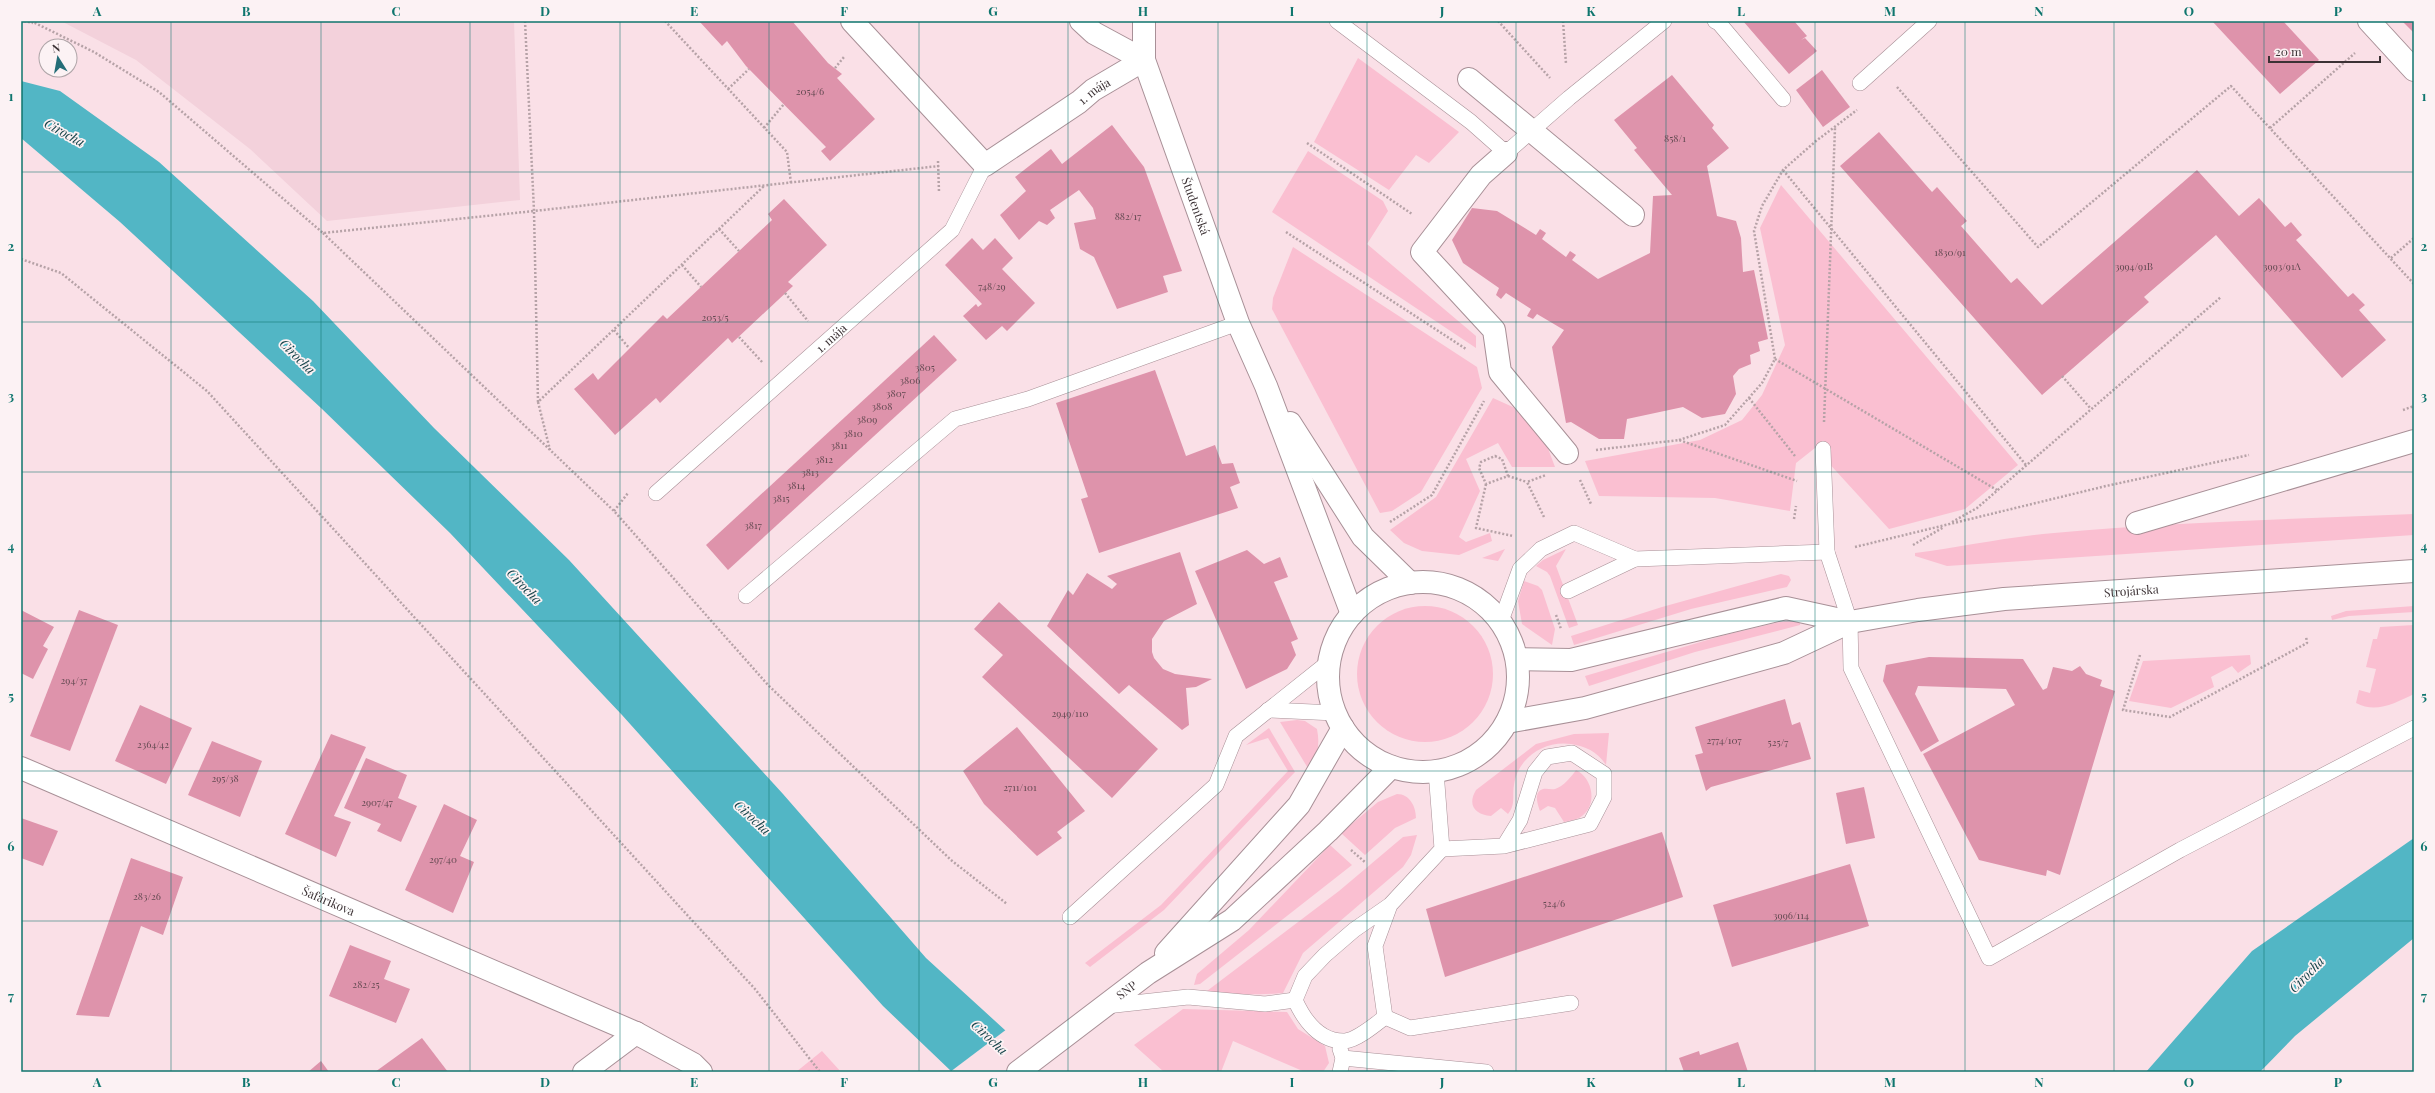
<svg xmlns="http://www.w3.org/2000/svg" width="2435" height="1093" viewBox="0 0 2435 1093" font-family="'Playfair Display',serif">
  <rect width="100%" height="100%" fill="#fae0e7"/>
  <polygon fill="#f3d1db" points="61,21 514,21 520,200 327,221 250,149 136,60"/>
  <g fill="#fabfd1">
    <polygon points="1358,58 1459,132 1429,163 1416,155 1389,190 1314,142"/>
    <polygon points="1308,151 1383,201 1388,211 1367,244 1476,336 1476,348 1272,212"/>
    <polygon points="1781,185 2018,465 1965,509 1889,529 1815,448 1796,463 1790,511 1715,498 1599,496 1585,461 1700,440 1742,420 1762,395 1785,345 1760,228"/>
    <polygon points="1293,247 1477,367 1482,388 1421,492 1392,511 1380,513 1272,309 1273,298"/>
    <polygon points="1493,398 1515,408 1543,435 1555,467 1512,467 1498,443 1466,459 1480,491 1459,537 1466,542 1490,533 1492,541 1459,555 1422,551 1404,543 1390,530 1436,497"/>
    <path d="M2414 514V535L1947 566 1915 556V553C1962 547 2007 537 2054 533 2173 522 2294 519 2414 514Z"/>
    <polygon points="1505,549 1498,561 1482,558"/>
    <polygon points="1566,549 1556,566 1578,625 1569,628 1550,576 1547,572 1536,566 1543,560"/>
    <polygon points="1781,574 1789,576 1791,580 1787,587 1691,609 1574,645 1571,636 1662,607"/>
    <polygon points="1524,581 1538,586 1542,590 1555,629 1552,645 1522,624 1518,601"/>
    <circle cx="1425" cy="674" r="68"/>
    <polygon points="2414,606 2414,612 2349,616 2332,620 2331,616 2346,611"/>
    <polygon points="1793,619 1800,622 1800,625 1695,652 1589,686 1585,676 1721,636"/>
    <path d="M2414 625V694C2395 703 2376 714 2356 703L2359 690 2370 693 2376 669 2366 667 2373 639H2377L2380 627Z"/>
    <polygon points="2250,655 2251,664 2238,673 2232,666 2211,677 2214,687 2171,708 2129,701 2143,661"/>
    <path d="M1297 720 1305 721 1317 729C1320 744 1318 757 1309 770L1280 722Z"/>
    <polygon points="1269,728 1295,772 1164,910 1090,967 1085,963 1161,905 1288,771 1268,738 1246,745"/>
    <path d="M1609 733 1606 765C1598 752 1585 746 1571 744 1545 740 1518 757 1514 785 1512 796 1516 804 1508 814L1501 808 1491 816C1475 815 1467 805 1476 790L1536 744 1574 734Z"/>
    <path d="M1576 770C1593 778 1599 807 1579 818 1575 820 1569 821 1564 822L1555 808 1548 806 1540 811C1538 805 1533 792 1543 789 1547 788 1551 790 1555 789 1563 787 1572 776 1576 770Z"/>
    <path d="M1397 794C1410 794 1416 807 1416 818L1395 828 1365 855 1341 833 1378 802Z"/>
    <path d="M1417 835 1411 855 1403 867 1303 953 1283 993C1256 996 1230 992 1203 994L1339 891 1403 837Z"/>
    <polygon points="1330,845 1352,865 1200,984 1194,985 1197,974 1249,930"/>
    <polygon points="1183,1009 1287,1012 1298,1029 1325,1046 1329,1063 1323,1072 1305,1072 1233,1041 1221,1072 1164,1072 1134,1045"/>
    <polygon points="822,1051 841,1072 796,1072"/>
  </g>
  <g fill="#52b6c5">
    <polygon points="21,81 60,91 159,162 313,301 434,428 569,560 783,794 926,958 1051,1072 952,1072 883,1006 622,715 450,533 321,408 120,222 21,138"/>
    <polygon points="2414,838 2414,938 2295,1036 2260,1072 2146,1072 2252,951"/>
  </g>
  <polygon fill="#fae0e7" points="1007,1029 1053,1072 950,1072"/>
  <g fill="#de93ab">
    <polygon points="699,21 792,21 828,63 842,74 837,78 875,119 830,161 821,151 826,147 746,66 727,41 722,46"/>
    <polygon points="1743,21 1794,21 1807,36 1801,40 1805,38 1817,51 1789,74"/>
    <polygon points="2212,21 2283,21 2319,60 2280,94"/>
    <polygon points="2402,21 2414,21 2414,33"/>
    <polygon points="1822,70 1850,107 1823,127 1796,90"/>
    <polygon points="1672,75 1714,125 1712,128 1729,148 1707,166 1717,216 1736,221 1741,238 1743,272 1754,270 1768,339 1758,342 1760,351 1750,355 1751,364 1739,369 1733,376 1736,394 1725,414 1702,418 1683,407 1627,419 1624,439 1599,439 1571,422 1566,423 1552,347 1564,330 1537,314 1533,319 1527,316 1531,309 1506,293 1501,299 1496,295 1499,288 1463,263 1452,240 1472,208 1497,211 1536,235 1540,229 1546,233 1542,239 1566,257 1570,251 1576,255 1572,260 1598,279 1650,253 1653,196 1672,195 1634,150 1637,148 1614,120"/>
    <polygon points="1112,125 1144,167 1182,271 1163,276 1168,292 1117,309 1094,257 1080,249 1074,223 1096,219 1093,208 1079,190 1050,210 1055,218 1047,225 1039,221 1019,240 1000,215 1026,191 1015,177 1051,149 1062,164"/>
    <polygon points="1879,132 1932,192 1937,187 1967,221 1961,226 2011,283 2017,278 2042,305 2197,170 2239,216 2259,198 2285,227 2291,222 2302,235 2296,240 2348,297 2353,293 2365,305 2359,310 2386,340 2342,378 2216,235 2144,297 2149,302 2042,395 1840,166"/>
    <polygon points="784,199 827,245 788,282 793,286 732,343 728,338 660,403 656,398 615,435 574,389 593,373 598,380 663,315 667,319 772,220 768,214"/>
    <polygon points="972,238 983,250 995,238 1013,258 1002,269 1035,303 1007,331 1002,326 986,340 963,316 976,304 978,307 982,304 945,265"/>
    <polygon points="934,335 957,360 728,570 706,545"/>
    <polygon points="1155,370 1186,456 1215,445 1222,464 1233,463 1240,483 1230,487 1238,508 1099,553 1081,499 1088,497 1056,403"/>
    <polygon points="1247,550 1264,564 1280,557 1288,577 1274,582 1298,639 1291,642 1296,655 1287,669 1246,689 1195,571"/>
    <polygon points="1180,552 1197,604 1164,621 1152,639 1152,652 1154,658 1163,669 1175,674 1212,679 1196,687 1186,688 1189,725 1182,730 1129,685 1119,694 1047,626 1068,590 1073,595 1087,573 1112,589 1117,584 1107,576"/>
    <polygon points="999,602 1158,749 1112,798 982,677 1003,655 974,629"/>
    <polygon points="21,610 54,627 43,646 48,649 33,679 21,673"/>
    <polygon points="79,610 118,625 70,751 30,736"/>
    <polygon points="1929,657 2023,659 2043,690 2047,688 2053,667 2072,671 2080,666 2086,674 2102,680 2100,686 2115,691 2060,875 2047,870 2046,876 1979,860 1923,754 2015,705 2006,689 1918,686 1915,694 1939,741 1921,752 1883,681 1886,665"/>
    <polygon points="1785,699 1792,725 1800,722 1811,759 1711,787 1706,791 1695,755 1703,753 1695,727"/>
    <polygon points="140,705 192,728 166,784 115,761"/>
    <polygon points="1017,727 1085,811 1057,832 1062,838 1037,856 984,804 963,771"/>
    <polygon points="331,734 366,747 334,816 351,822 336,857 285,834"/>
    <polygon points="212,741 262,761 240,817 188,795"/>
    <polygon points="366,758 407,775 398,798 417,806 401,842 377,831 381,824 344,808"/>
    <polygon points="1864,787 1875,838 1846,844 1836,793"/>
    <polygon points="444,804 477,820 460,856 474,862 453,913 405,890"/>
    <polygon points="21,818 58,831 43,866 21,858"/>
    <polygon points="1662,832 1683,897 1445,977 1426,909"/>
    <polygon points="131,858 183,877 163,935 141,926 109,1017 76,1015"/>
    <polygon points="1850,864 1869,926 1732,967 1713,905"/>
    <polygon points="350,945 391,961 384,979 410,989 396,1023 329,996"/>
    <polygon points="422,1038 448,1072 375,1072"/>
    <polygon points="1738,1042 1748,1072 1684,1072 1679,1058 1699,1051 1700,1055"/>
    <polygon points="321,1061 329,1072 308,1072"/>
  </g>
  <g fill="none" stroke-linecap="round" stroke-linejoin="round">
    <g stroke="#a89097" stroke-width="16">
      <g id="lane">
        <polyline points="1337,21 1471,122 1506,153 1569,98 1664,21"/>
        <polyline points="1715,21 1719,23 1783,99"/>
        <polyline points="1860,83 1929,21"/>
        <polyline points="1823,449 1827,552"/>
        <path id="s1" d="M656 493 952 230 985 165"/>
        <polyline points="1568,591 1635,559 1827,552 1850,622 1851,668 1989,958 2180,850 2414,728"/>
        <polyline points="746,596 955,419 1028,399 1238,323"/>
        <polyline points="1501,621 1520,569 1541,549 1574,533 1635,559"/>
        <polyline points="1268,710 1335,713"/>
        <polyline points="1442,849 1504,846 1590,824 1604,797 1604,774 1572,753 1547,757 1535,772 1520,820 1504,846"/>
        <path d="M1390 905 1375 946 1385 1017C1376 1024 1357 1040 1345 1041 1320 1042 1304 1020 1295 1000L1305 976 1325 955 1354 930 1390 905 1442 849 1436 771"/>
        <polyline points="1070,917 1216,785 1236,736 1330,661"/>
        <polyline points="1106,1006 1188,997 1265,1004 1295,1000"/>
        <polyline points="1385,1017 1410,1028 1571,1003"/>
        <polyline points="1343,1058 1486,1072"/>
        <polyline points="1340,1072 1343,1058 1340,1049"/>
      </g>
    </g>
    <g stroke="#a89097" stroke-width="24">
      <g id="street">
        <path id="s2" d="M852 21 985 165 1079 102 1093 90 1144 60"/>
        <polyline points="1081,21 1094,33 1144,60"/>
        <path id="s3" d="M1144 21V60L1238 323 1266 386 1352 614"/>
        <polyline points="2369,21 2414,70"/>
        <polyline points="1469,79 1633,215"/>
        <polyline points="1506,153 1481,175 1422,252 1494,330 1500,372 1567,453"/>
        <polyline points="1290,423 1363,537 1410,583"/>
        <polyline points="2137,523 2414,441"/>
        <path id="s4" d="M21 768 636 1033 693 1064 701 1072"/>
        <polyline points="584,1072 636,1033"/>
      </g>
    </g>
    <g stroke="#a89097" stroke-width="24">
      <g id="primary">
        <circle cx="1423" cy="677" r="95"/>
        <polyline points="1517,659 1571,660 1786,608 1850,622"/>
        <path id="s5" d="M1507 722 1585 708 1784 653 1850 622 1918 610 2004 599 2414 571"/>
        <polyline points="1166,953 1299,805 1343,728"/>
        <path id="s6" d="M1018 1072 1148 973 1232 920 1328 831 1391 767"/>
      </g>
    </g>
    <g stroke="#b6a2a7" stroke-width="2.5" stroke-dasharray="2 2" stroke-linecap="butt">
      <polyline points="24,21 33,23"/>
      <polyline points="31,21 94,52 159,92 323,233 534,211 538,402 764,186"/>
      <polyline points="525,21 534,211 939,166"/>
      <polyline points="665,21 787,152 791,183"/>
      <polyline points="1498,21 1550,78"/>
      <polyline points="1563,21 1566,64"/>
      <polyline points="793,22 794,21"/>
      <polyline points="835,68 844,57"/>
      <polyline points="1897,87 2038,247 2231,86 2414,284"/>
      <polyline points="728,89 749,69"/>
      <polyline points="764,128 784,104"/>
      <polyline points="2270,128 2355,53"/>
      <polyline points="1307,143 1412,214"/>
      <polyline points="938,161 939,192"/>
      <polyline points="1783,170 2026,465"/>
      <polyline points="719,229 739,251"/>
      <polyline points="1286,232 1466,349"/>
      <polyline points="323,233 614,511 768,685 951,860 1007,904"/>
      <polyline points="2391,258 2414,238"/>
      <polyline points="21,259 61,273 207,391 755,989 820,1072"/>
      <polyline points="682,265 701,287"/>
      <polyline points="785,293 808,321"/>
      <polyline points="614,330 629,348"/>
      <polyline points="739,337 763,363"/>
      <polyline points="1775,359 1997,490"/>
      <polyline points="2062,376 2091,409"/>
      <polyline points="1749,398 1795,456"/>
      <polyline points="538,402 550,450"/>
      <polyline points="2403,410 2414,406"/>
      <polyline points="1824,422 1835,128"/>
      <polyline points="1679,440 1725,425 1762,383 1775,359 1754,231 1762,206 1783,170 1816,141 1857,110"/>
      <polyline points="1596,450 1679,440 1797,481"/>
      <polygon points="1495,456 1502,459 1508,476 1486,484 1479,468 1481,462"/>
      <polyline points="1508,476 1527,482"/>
      <polyline points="1580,480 1591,504"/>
      <polyline points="1486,484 1476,528 1513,536"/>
      <polyline points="614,511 628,493"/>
      <polyline points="1544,517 1527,482 1546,475"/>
      <polyline points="1794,519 1796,506"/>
      <polyline points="1390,522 1432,495 1484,401"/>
      <polyline points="1952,522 1977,508 2221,297"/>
      <polyline points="1913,545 1944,527"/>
      <polyline points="1855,547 2106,486 2249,455"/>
      <polyline points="1556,615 1561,629"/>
      <polyline points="2140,655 2123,710 2170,717 2307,643 2306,636"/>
      <polyline points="1351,850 1366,863"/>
    </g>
    <use href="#lane" stroke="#fff" stroke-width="15"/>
    <use href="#street" stroke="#fff" stroke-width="22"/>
    <use href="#primary" stroke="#fff" stroke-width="22"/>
  </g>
  <path fill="none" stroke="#0f766e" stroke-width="1" stroke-opacity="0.55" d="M171 21V1072M321 21V1072M470 21V1072M620 21V1072M769 21V1072M919 21V1072M1068 21V1072M1218 21V1072M1367 21V1072M1516 21V1072M1666 21V1072M1815 21V1072M1965 21V1072M2114 21V1072M2264 21V1072M21 172H2414M21 322H2414M21 472H2414M21 621H2414M21 771H2414M21 921H2414"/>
  <g text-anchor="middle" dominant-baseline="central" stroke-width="3.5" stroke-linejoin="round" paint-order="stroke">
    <g font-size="10" fill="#644a52">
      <text x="810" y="91">2054/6</text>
      <text x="1675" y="138">858/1</text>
      <text x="1128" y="216">882/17</text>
      <text x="1950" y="252">1830/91</text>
      <text x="2134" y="266">3994/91B</text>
      <text x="2282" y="266">3993/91A</text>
      <text x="992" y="286">748/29</text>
      <text x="715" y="317">2053/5</text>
      <text x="925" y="367">3805</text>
      <text x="910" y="380">3806</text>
      <text x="896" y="393">3807</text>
      <text x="882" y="406">3808</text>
      <text x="867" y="419">3809</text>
      <text x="853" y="433">3810</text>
      <text x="839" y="445">3811</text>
      <text x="824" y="459">3812</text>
      <text x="810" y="472">3813</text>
      <text x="796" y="485">3814</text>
      <text x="781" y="498">3815</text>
      <text x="753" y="525">3817</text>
      <text x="74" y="680">294/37</text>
      <text x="1070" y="713">2949/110</text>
      <text x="1724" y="740">2774/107</text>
      <text x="1778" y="742">525/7</text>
      <text x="153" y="744">2364/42</text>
      <text x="225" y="778">295/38</text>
      <text x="1020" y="787">2711/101</text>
      <text x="377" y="802">2907/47</text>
      <text x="443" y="859">297/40</text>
      <text x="147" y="896">283/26</text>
      <text x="1554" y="903">524/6</text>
      <text x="1791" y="915">3996/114</text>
      <text x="366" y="984">282/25</text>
    </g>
    <g font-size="12" fill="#3c3235" stroke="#fcf2f4">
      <text stroke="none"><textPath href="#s2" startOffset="328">1. mája</textPath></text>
      <text stroke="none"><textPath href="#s3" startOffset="194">Študentská</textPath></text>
      <text stroke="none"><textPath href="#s1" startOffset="234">1. mája</textPath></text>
      <text stroke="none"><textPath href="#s5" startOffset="642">Strojárska</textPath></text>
      <text stroke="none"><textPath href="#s4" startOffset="335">Šafárikova</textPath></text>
      <text stroke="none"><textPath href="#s6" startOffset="136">SNP</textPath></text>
    </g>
    <g font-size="13" font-style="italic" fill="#154349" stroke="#fcf2f4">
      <text transform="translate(65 132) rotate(29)">Cirocha</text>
      <text transform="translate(298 356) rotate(45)">Cirocha</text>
      <text transform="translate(525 586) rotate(46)">Cirocha</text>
      <text transform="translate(753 817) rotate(43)">Cirocha</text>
      <text transform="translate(2306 974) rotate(-46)">Cirocha</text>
      <text transform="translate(990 1037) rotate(43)">Cirocha</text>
    </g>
  </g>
  <rect width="2435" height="1093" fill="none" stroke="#fcf2f4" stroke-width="44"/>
  <g transform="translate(58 58) rotate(349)"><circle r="19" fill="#fcf2f4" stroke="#afa5a8"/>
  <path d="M0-3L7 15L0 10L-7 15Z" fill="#246d77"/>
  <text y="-6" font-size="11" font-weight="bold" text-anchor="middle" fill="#3c3235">N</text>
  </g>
  <path d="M2269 56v6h111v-6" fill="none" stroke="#3c3235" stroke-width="2"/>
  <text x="2275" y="56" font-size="12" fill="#3c3235" stroke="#fcf2f4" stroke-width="3" paint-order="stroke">20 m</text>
  <rect x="22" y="22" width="2391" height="1049" fill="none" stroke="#0f766e" stroke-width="1.5"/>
  <g font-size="13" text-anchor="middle" font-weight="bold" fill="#0f766e">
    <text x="97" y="16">A</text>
    <text x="246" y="16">B</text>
    <text x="396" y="16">C</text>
    <text x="545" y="16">D</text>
    <text x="694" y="16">E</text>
    <text x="844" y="16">F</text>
    <text x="993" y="16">G</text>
    <text x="1143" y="16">H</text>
    <text x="1292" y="16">I</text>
    <text x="1442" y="16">J</text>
    <text x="1591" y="16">K</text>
    <text x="1741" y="16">L</text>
    <text x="1890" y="16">M</text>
    <text x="2039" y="16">N</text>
    <text x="2189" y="16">O</text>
    <text x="2338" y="16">P</text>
    <text x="11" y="101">1</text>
    <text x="2424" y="101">1</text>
    <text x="11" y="251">2</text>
    <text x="2424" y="251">2</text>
    <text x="11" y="401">3</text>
    <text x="2424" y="401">3</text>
    <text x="11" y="551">4</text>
    <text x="2424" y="551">4</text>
    <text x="11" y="701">5</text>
    <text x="2424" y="701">5</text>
    <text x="11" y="851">6</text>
    <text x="2424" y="851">6</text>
    <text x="11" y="1001">7</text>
    <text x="2424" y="1001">7</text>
    <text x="97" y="1087">A</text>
    <text x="246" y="1087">B</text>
    <text x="396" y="1087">C</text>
    <text x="545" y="1087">D</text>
    <text x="694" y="1087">E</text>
    <text x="844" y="1087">F</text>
    <text x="993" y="1087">G</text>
    <text x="1143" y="1087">H</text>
    <text x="1292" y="1087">I</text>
    <text x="1442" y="1087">J</text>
    <text x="1591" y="1087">K</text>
    <text x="1741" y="1087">L</text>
    <text x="1890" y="1087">M</text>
    <text x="2039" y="1087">N</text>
    <text x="2189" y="1087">O</text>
    <text x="2338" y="1087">P</text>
  </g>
</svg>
